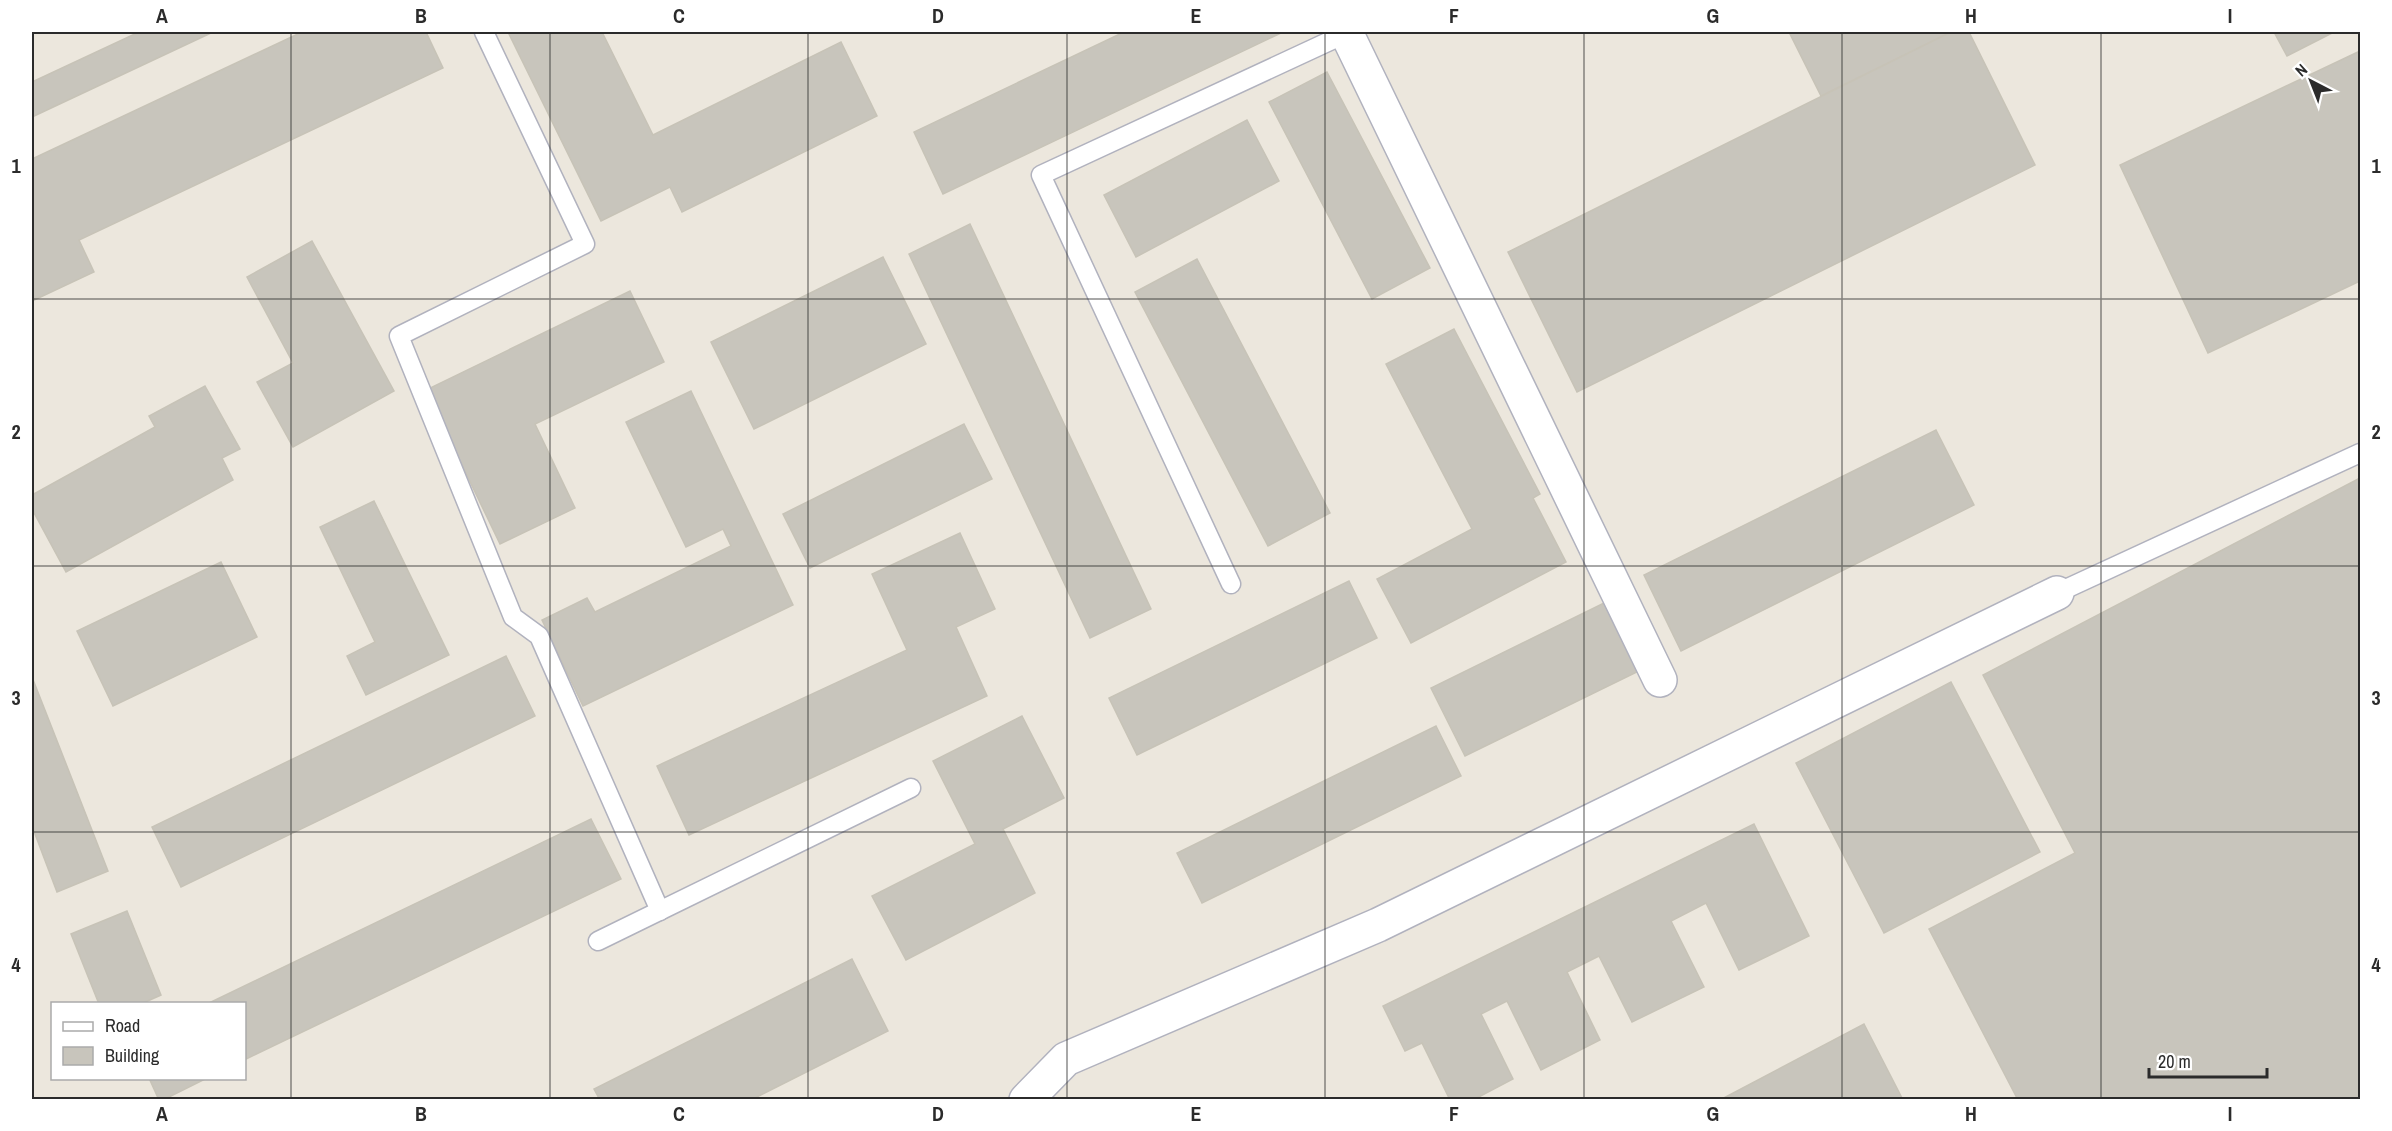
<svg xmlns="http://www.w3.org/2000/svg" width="2392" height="1131" viewBox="0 0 2392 1131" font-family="'Archivo Narrow',sans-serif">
  <rect width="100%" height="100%" fill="#ece7dd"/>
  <g fill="#c8c5bc" stroke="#c7c3b7" stroke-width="1.5">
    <polygon points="139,32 213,32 32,117 32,82"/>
    <polygon points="302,32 426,32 443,68 79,240 94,272 32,301 32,159"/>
    <polygon points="508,32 602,32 653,135 841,42 877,116 682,212 670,187 601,221"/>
    <polygon points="1124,32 1283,32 943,194 914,132"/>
    <polygon points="1789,32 1951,32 1821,96"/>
    <polygon points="1951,32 1969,32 2035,165 1577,392 1508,252"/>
    <polygon points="2274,32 2334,32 2287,56"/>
    <polygon points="2360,51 2360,281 2208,353 2120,165"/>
    <polygon points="1327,72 1430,268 1372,299 1269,102"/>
    <polygon points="1247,120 1279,181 1136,257 1104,195"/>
    <polygon points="970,224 1151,609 1090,638 909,254"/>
    <polygon points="312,241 394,391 293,447 257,382 293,363 247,277"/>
    <polygon points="883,257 926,344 754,429 711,342"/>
    <polygon points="1197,259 1330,513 1268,546 1135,292"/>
    <polygon points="630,291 664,362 535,424 575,508 500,544 426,390"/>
    <polygon points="1454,329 1540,494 1533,498 1566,562 1411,643 1377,579 1472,529 1386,364"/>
    <polygon points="205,386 240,449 222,458 233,480 66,572 32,509 32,495 155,427 149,416"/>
    <polygon points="691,391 793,605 583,706 542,620 587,598 595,612 731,546 723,529 686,547 626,422"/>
    <polygon points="964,424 992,479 810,568 783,514"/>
    <polygon points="1936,430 1974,505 1681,651 1644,575"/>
    <polygon points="2360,478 2360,1100 2018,1100 1929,929 2075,853 1983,675"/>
    <polygon points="374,501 449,655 366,695 347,656 375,642 320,527"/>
    <polygon points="960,533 995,609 956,627 987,696 689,835 657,766 907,650 872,574"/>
    <polygon points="221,562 257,637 113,706 77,631"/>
    <polygon points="1349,581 1377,638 1137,755 1109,698"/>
    <polygon points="1604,603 1637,672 1465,756 1431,688"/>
    <polygon points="506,656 535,716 181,887 152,827"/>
    <polygon points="32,677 108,871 57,892 32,826"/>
    <polygon points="1951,682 2040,852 1884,933 1796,763"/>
    <polygon points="1022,716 1064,798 1003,829 1035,893 906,960 872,896 975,844 933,761"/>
    <polygon points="1436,726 1461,776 1202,903 1177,853"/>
    <polygon points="591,819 621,879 244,1060 244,1004 207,1004"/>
    <polygon points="1754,824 1809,936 1739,970 1706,903 1671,921 1704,987 1632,1022 1599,956 1567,972 1600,1040 1541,1070 1507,1001 1481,1014 1513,1079 1473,1100 1450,1100 1422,1043 1405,1051 1383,1006"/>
    <polygon points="127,911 161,995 141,1004 99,1004 71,934"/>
    <polygon points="852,959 888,1031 751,1100 600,1100 594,1089"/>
    <polygon points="1864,1024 1903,1100 1720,1100"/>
    <polygon points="149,1078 207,1078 163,1100 159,1100"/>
  </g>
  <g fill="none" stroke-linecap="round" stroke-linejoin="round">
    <g stroke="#b1b2be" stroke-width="21">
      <g id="lane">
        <polyline points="484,32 585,244 399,336 513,617 539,636 660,911"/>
        <polyline points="1231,584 1041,175 1347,33"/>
        <polyline points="2057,593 2360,453"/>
        <polyline points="598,941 911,788"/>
      </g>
    </g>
    <g stroke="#b1b2be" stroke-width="36">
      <g id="street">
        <polyline points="1346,32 1660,680"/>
        <polyline points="1026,1100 1066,1059 1378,925 2057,593"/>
      </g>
    </g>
    <use href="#lane" stroke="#fff" stroke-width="18"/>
    <use href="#street" stroke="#fff" stroke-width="33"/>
  </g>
  <path fill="none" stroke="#2b2b2b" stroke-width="1.5" stroke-opacity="0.55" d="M291 32V1100M550 32V1100M808 32V1100M1067 32V1100M1325 32V1100M1584 32V1100M1842 32V1100M2101 32V1100M32 299H2360M32 566H2360M32 832H2360"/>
  <rect width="2392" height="1131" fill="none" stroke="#ffffff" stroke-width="66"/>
  <rect x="51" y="1002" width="195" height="78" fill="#ffffff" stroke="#aaaaaa" stroke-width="1.5"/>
  <rect x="63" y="1022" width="30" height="9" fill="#ffffff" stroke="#aaaaaa" stroke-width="1.5"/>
  <text x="105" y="1032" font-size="18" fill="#2b2b2b">Road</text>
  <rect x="63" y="1047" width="30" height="18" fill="#c8c5bc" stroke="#aaaaaa" stroke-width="1.5"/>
  <text x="105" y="1062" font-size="18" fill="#2b2b2b">Building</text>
  <g transform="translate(2311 81) rotate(318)" stroke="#ffffff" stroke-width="4.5" paint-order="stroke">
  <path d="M0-4.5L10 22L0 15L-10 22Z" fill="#2b2b2b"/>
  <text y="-9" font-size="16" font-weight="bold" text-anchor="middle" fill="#2b2b2b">N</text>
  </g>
  <path d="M2149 1068v9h118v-9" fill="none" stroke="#2b2b2b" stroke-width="3"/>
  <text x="2158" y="1068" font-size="18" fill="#2b2b2b" stroke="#ffffff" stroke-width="4.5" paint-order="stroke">20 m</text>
  <rect x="33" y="33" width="2326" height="1065" fill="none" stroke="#2b2b2b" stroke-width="2"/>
  <g font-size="20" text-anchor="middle" font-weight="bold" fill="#2b2b2b">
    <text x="162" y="23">A</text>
    <text x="421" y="23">B</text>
    <text x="679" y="23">C</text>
    <text x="938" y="23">D</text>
    <text x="1196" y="23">E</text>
    <text x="1454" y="23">F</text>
    <text x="1713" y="23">G</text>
    <text x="1971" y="23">H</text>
    <text x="2230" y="23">I</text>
    <text x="16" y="173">1</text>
    <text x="2376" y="173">1</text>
    <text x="16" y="439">2</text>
    <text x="2376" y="439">2</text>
    <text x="16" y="705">3</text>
    <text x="2376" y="705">3</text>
    <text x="16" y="972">4</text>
    <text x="2376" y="972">4</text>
    <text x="162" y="1121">A</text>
    <text x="421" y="1121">B</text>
    <text x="679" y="1121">C</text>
    <text x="938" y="1121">D</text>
    <text x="1196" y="1121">E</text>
    <text x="1454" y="1121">F</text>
    <text x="1713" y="1121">G</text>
    <text x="1971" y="1121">H</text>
    <text x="2230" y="1121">I</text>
  </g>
</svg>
